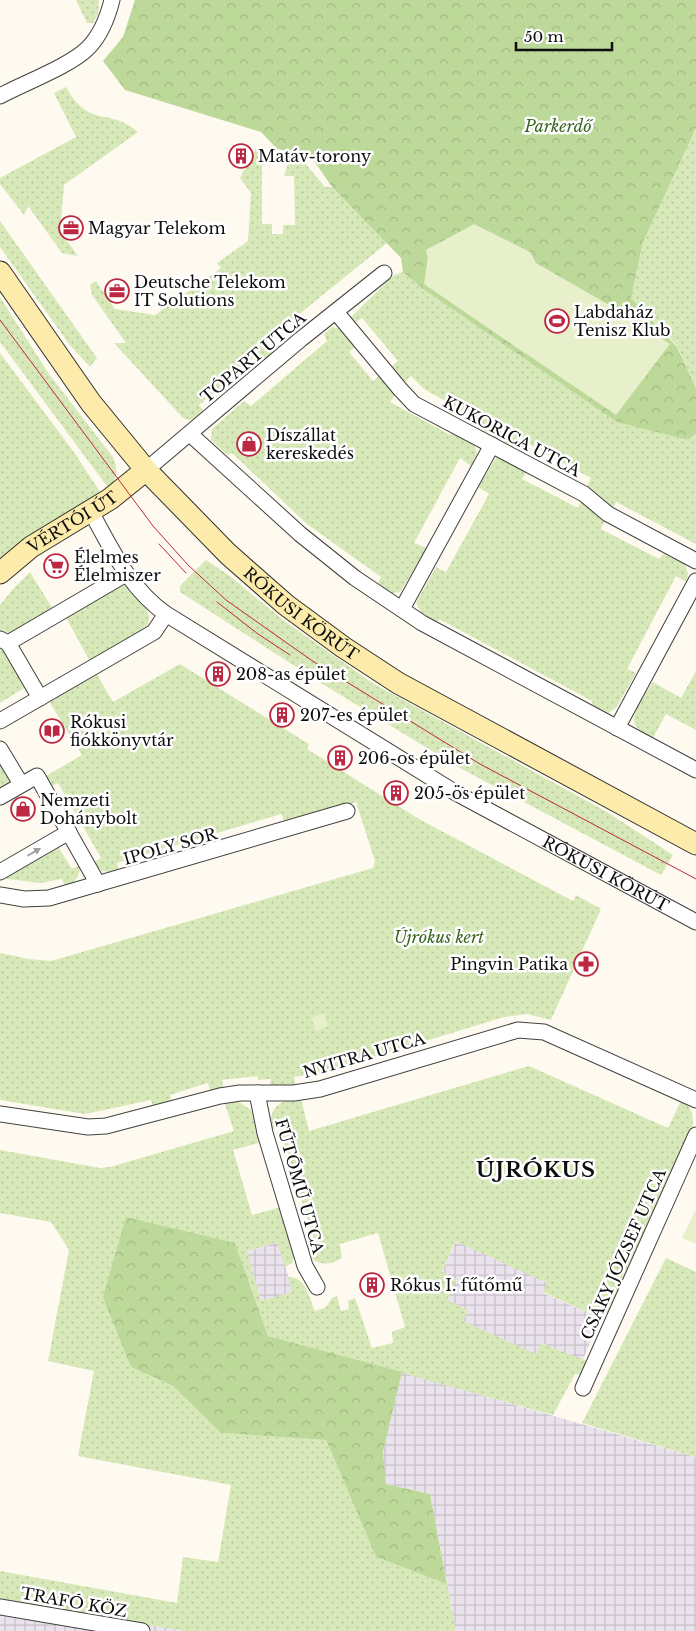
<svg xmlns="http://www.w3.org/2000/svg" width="696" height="1631" viewBox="0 0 696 1631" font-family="'Libre Baskerville',serif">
  <defs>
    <pattern id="industrial-grid" width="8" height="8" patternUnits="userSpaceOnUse" patternTransform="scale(1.25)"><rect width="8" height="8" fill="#eae2ec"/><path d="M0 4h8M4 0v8" fill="none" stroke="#c8c1c9"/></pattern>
    <pattern id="green-dots" width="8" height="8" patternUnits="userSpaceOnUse" patternTransform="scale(1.25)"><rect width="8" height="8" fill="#d8e9b9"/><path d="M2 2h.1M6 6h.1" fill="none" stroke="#b8c79e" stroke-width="1.8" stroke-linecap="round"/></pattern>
    <pattern id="forest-crowns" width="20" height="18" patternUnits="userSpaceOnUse" patternTransform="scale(1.25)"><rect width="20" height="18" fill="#bdd999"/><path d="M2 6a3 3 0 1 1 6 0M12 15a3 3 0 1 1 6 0" fill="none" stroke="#a1b983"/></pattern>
  </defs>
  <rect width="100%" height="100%" fill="#fffaef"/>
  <g fill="url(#industrial-grid)">
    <polygon points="456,1241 548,1283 543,1293 593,1315 589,1325 594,1334 582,1361 542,1343 536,1355 463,1321 447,1300 442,1272"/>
    <polygon points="278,1242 293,1292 261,1301 246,1251"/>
    <polygon points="402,1372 696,1457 696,1631 456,1631 430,1494 386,1484 383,1452"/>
    <polygon points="0,1600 184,1631 0,1631"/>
  </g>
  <g fill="url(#green-dots)">
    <polygon points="76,0 99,0 98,14 93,23 87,23"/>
    <path d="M66 87C89 129 109 107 138 132L64 185 60 231 78 256 62 253 28 206 24 215 0 184V178L76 137 54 93Z"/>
    <polygon points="696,128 696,388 677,346 631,298 643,242"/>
    <path d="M256 148 262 154V224H272V234H283V225H295L294 176H284L288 164 296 160 304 162 325 187H332L387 243 266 341 275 352 266 360 259 353 199 405 205 413C198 419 193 422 183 418L114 343H126L92 295 90 285 96 281 115 309 155 315 221 268 217 263 248 241 251 193 240 178Z"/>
    <polygon points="0,221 97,358 90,367 69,344 0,247"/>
    <polygon points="403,272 423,289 617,421 688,440 696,434 696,544 616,502 612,510 586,488 591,478 519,439 513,449 477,430 481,421 424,389 411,376 403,383 390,368 398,361 362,318 353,324 350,318 394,275"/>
    <path d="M0 297 49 374 113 457C119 470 117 478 109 489L0 342Z"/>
    <polygon points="332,327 341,329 356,346 349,352 373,381 380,375 396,394 390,402 450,435 453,432 474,443 477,454 471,466 460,458 414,543 427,548 400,592 392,593 378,583 381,577 307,524 232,453 227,455 211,440 212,429 244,401 251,406 327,341 324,334"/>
    <polygon points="0,353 76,455 102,495 0,563"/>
    <polygon points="496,458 504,458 527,471 522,479 578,508 582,500 605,520 601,529 659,559 663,554 685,564 688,574 686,582 676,576 627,669 636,673 616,708 608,713 593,705 592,701 439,619 437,622 421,612 416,603 436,567 446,572 489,494 478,487"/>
    <polygon points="206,560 230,576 283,620 374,684 607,812 673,855 661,875 458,767 321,683 180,592 180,586"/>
    <polygon points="30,572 54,611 11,636 0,631 0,605 13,589"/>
    <path d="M124 582C136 596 158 611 145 631L91 663 65 616Z"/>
    <polygon points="0,648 4,650 26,687 0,703"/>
    <polygon points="180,664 309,744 307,749 419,819 573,901 576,895 601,909 551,1020 527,1014 504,1017 321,1073 294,1077 296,1086 270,1085 271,1079 258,1080 258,1076 222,1080 224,1090 211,1092 208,1083 170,1095 172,1104 154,1109 151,1100 85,1114 0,1100 0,953 29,959 51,961 373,868 375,861 356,802 285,823 281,814 117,863 119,873 102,871 93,863 101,858 58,783 50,787 44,777 82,755 49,701 96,673 113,702"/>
    <path d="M696 671V730L666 714 653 738C648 735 639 731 636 726 628 715 647 692 653 682L681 698Z"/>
    <polygon points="0,761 12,782 0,789"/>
    <path d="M63 840 68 843 59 848 72 869 81 865C79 876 76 882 66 888L62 879 40 883 0 878Z"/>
    <path d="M529 1066 668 1128 681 1101C693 1106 694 1118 692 1129L608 1313 593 1315 543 1292 547 1283 455 1241 442 1272 457 1279 447 1300 468 1310 463 1321 536 1354 541 1343 587 1361 581 1375 575 1374 553 1415 268 1336 235 1243 131 1367 173 1386 221 1433 326 1440 376 1557 447 1584 456 1631H184L0 1600V1571L177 1603 183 1557 218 1562 231 1485 78 1456 94 1371 48 1361 69 1250 51 1222 0 1213V1150L100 1168 110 1167 234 1131 224 1102H239L251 1110 262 1142 233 1150 252 1215 281 1207 295 1254 292 1263 285 1267 277 1242 247 1251 261 1301 292 1292 288 1277C306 1276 309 1297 315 1311L326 1307 332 1298 337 1296 341 1311 349 1309 348 1301 355 1298 372 1348 393 1343 392 1332 405 1327 378 1233 340 1244 342 1258C326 1268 310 1265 306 1246L315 1243 279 1127 271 1129C268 1108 281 1098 301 1099L309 1131Z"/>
    <polygon points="666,1258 696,1272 696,1457 582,1423"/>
  </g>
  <g fill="url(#forest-crowns)" fill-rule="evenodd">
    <path d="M135 0H696V128L643 242 631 298 677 347 696 388V434L688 440 617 422 423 289 403 272 401 258 332 187 310 155 277 149 261 132 125 90 103 61 123 37ZM428 258 535 263 621 312 525 353 425 284Z"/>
    <polygon points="126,1217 235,1243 268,1336 402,1372 383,1452 386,1484 430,1494 447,1584 376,1557 326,1440 221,1433 173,1386 131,1367 103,1297"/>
  </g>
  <g fill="#e8f0cb">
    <polygon points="474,224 530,252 536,263 621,312 670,344 616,415 424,284 428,258 426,250"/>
    <polygon points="324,1013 328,1026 316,1031 311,1018"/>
    <polygon points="696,1209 696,1244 682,1238"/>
  </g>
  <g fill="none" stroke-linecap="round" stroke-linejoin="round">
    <g stroke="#414141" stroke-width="17">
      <g id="street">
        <path d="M0 96C24 83 70 66 88 48 100 36 108 16 112 0"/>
        <polyline points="336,312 400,389 414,404 584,494 608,514 696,561"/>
        <polyline points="190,434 300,534 355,578 422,623 696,770"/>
        <polyline points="146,470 301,339 384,273"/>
        <path id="s1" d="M90 510C111 548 129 588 166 614L456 793 696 922"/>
        <polyline points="402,609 492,445"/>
        <polyline points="0,639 8,643 126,574"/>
        <polyline points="8,643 40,698"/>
        <polyline points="0,721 154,632 166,614"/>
        <polyline points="617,728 696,581"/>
        <polyline points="0,749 21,784"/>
        <polyline points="0,797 37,776 98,884"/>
        <polyline points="0,872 69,832"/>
        <polyline points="0,895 24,899 49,898 347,811"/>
        <polyline points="257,1093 265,1133 305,1266 317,1287"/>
        <polyline points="0,1114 88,1127 106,1126 220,1096 240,1093 294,1093 320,1089 518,1030 544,1032 696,1100"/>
        <polyline points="583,1388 696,1135"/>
        <polyline points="0,1607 142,1631"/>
      </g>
    </g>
    <g stroke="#303030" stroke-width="23">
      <g id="secondary">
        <path id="s2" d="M0 272 91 403 146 470 228 554 286 605 343 647 398 683 696 844"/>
        <path id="s3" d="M0 573 31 547 110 499 146 470"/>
      </g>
    </g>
    <use href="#street" stroke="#fff" stroke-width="15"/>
    <use href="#secondary" stroke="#fdebab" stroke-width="21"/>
    <g stroke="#bc2841" stroke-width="1">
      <polyline points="0,320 153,526 188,565 226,600 311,660 480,764 696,879"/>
      <polyline points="159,544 186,573"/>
      <polyline points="217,602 258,634 290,655"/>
    </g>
  </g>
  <defs><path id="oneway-solid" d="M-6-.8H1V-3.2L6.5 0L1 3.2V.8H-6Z" transform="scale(1.25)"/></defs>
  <use fill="#9f9f9f" href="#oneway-solid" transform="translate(34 852) rotate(-30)"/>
  <defs>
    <g id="building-ring" transform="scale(1.25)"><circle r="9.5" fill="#fff" stroke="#bc2841" stroke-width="1.5"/><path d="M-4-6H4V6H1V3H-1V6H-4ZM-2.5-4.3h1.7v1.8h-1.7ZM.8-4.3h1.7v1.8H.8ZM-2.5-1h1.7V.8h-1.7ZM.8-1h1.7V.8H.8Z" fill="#bc2841"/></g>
    <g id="office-ring" transform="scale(1.25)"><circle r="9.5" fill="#fff" stroke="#bc2841" stroke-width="1.5"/><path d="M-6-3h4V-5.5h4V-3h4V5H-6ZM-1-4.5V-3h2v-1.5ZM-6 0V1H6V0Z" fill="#bc2841"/></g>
    <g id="stadium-ring" transform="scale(1.25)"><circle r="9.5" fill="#fff" stroke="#bc2841" stroke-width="1.5"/><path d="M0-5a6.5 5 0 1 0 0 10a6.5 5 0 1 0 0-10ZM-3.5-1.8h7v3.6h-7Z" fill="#bc2841"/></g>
    <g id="shop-ring" transform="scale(1.25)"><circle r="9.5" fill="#fff" stroke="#bc2841" stroke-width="1.5"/><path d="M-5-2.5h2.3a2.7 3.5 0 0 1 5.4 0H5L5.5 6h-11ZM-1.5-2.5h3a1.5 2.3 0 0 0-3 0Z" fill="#bc2841"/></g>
    <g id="supermarket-ring" transform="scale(1.25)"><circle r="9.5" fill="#fff" stroke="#bc2841" stroke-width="1.5"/><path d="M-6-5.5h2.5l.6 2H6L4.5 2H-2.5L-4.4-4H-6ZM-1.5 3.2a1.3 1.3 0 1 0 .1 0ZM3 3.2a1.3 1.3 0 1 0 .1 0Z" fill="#bc2841"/></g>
    <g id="library-ring" transform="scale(1.25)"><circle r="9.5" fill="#fff" stroke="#bc2841" stroke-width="1.5"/><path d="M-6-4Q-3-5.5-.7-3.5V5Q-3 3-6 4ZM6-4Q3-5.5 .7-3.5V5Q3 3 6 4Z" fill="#bc2841"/></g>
    <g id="pharmacy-ring" transform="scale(1.25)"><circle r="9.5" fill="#fff" stroke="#bc2841" stroke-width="1.5"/><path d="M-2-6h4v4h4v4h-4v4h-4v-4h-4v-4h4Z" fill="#bc2841"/></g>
  </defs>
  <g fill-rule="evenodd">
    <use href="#building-ring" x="241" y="156"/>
    <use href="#office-ring" x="71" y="228"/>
    <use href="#office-ring" x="117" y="291"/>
    <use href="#stadium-ring" x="557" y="321"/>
    <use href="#shop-ring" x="249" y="444"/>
    <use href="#supermarket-ring" x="56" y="566"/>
    <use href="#building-ring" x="218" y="674"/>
    <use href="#building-ring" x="282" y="715"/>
    <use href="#library-ring" x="52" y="731"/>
    <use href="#building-ring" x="340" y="758"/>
    <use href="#building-ring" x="396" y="793"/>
    <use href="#shop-ring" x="23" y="809"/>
    <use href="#pharmacy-ring" x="586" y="964"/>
    <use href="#building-ring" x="372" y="1285"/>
  </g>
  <g text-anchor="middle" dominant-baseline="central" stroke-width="5" stroke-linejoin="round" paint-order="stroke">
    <g font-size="16" font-style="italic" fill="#36651f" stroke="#fff">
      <text x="558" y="126">Parkerdő</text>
      <text x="439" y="937">Újrókus kert</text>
    </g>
    <g font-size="16" fill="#0e0e0e" stroke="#fff" text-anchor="start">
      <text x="258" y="156">Matáv-torony</text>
      <text x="88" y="228">Magyar Telekom</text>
      <text x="134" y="282">Deutsche Telekom<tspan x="134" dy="18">IT Solutions</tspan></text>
      <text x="574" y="312">Labdaház<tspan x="574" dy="18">Tenisz Klub</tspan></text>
      <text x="266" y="435">Díszállat<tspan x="266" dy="18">kereskedés</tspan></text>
      <text x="74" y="557">Élelmes<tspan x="74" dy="18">Élelmiszer</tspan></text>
      <text x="236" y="674">208-as épület</text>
      <text x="300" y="715">207-es épület</text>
      <text x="70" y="722">Rókusi<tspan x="70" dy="18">fiókkönyvtár</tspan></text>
      <text x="358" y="758">206-os épület</text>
      <text x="414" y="793">205-ös épület</text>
      <text x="40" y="800">Nemzeti<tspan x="40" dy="18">Dohánybolt</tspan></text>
      <text x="568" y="964" text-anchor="end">Pingvin Patika</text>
      <text x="390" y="1285">Rókus I. fűtőmű</text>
    </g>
    <g font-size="16" fill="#0e0e0e" stroke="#fff">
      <text transform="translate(253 357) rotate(-40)">TÓPART UTCA</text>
      <text transform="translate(512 436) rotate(28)">KUKORICA UTCA</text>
      <text stroke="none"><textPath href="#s3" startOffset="89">VÉRTÓI ÚT</textPath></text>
      <text stroke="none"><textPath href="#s2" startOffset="458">RÓKUSI KÖRÚT</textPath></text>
      <text transform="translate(170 846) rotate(-16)">IPOLY SOR</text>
      <text stroke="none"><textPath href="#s1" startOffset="641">RÓKUSI KÖRÚT</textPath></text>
      <text transform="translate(364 1055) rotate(-16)">NYITRA UTCA</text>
      <text transform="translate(300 1186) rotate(74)">FŰTŐMŰ UTCA</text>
      <text transform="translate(623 1254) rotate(-66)">CSÁKY JÓZSEF UTCA</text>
      <text transform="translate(74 1602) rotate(10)">TRAFÓ KÖZ</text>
    </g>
    <g font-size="21" font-weight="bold" letter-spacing="1" fill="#0e0e0e" stroke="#fff">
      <text x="536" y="1170">ÚJRÓKUS</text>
    </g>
  </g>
  <path d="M516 42v8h96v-8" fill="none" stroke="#0e0e0e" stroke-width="2.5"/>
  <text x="524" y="42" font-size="15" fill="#0e0e0e" stroke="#ffffff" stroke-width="4" paint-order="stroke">50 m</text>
</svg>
